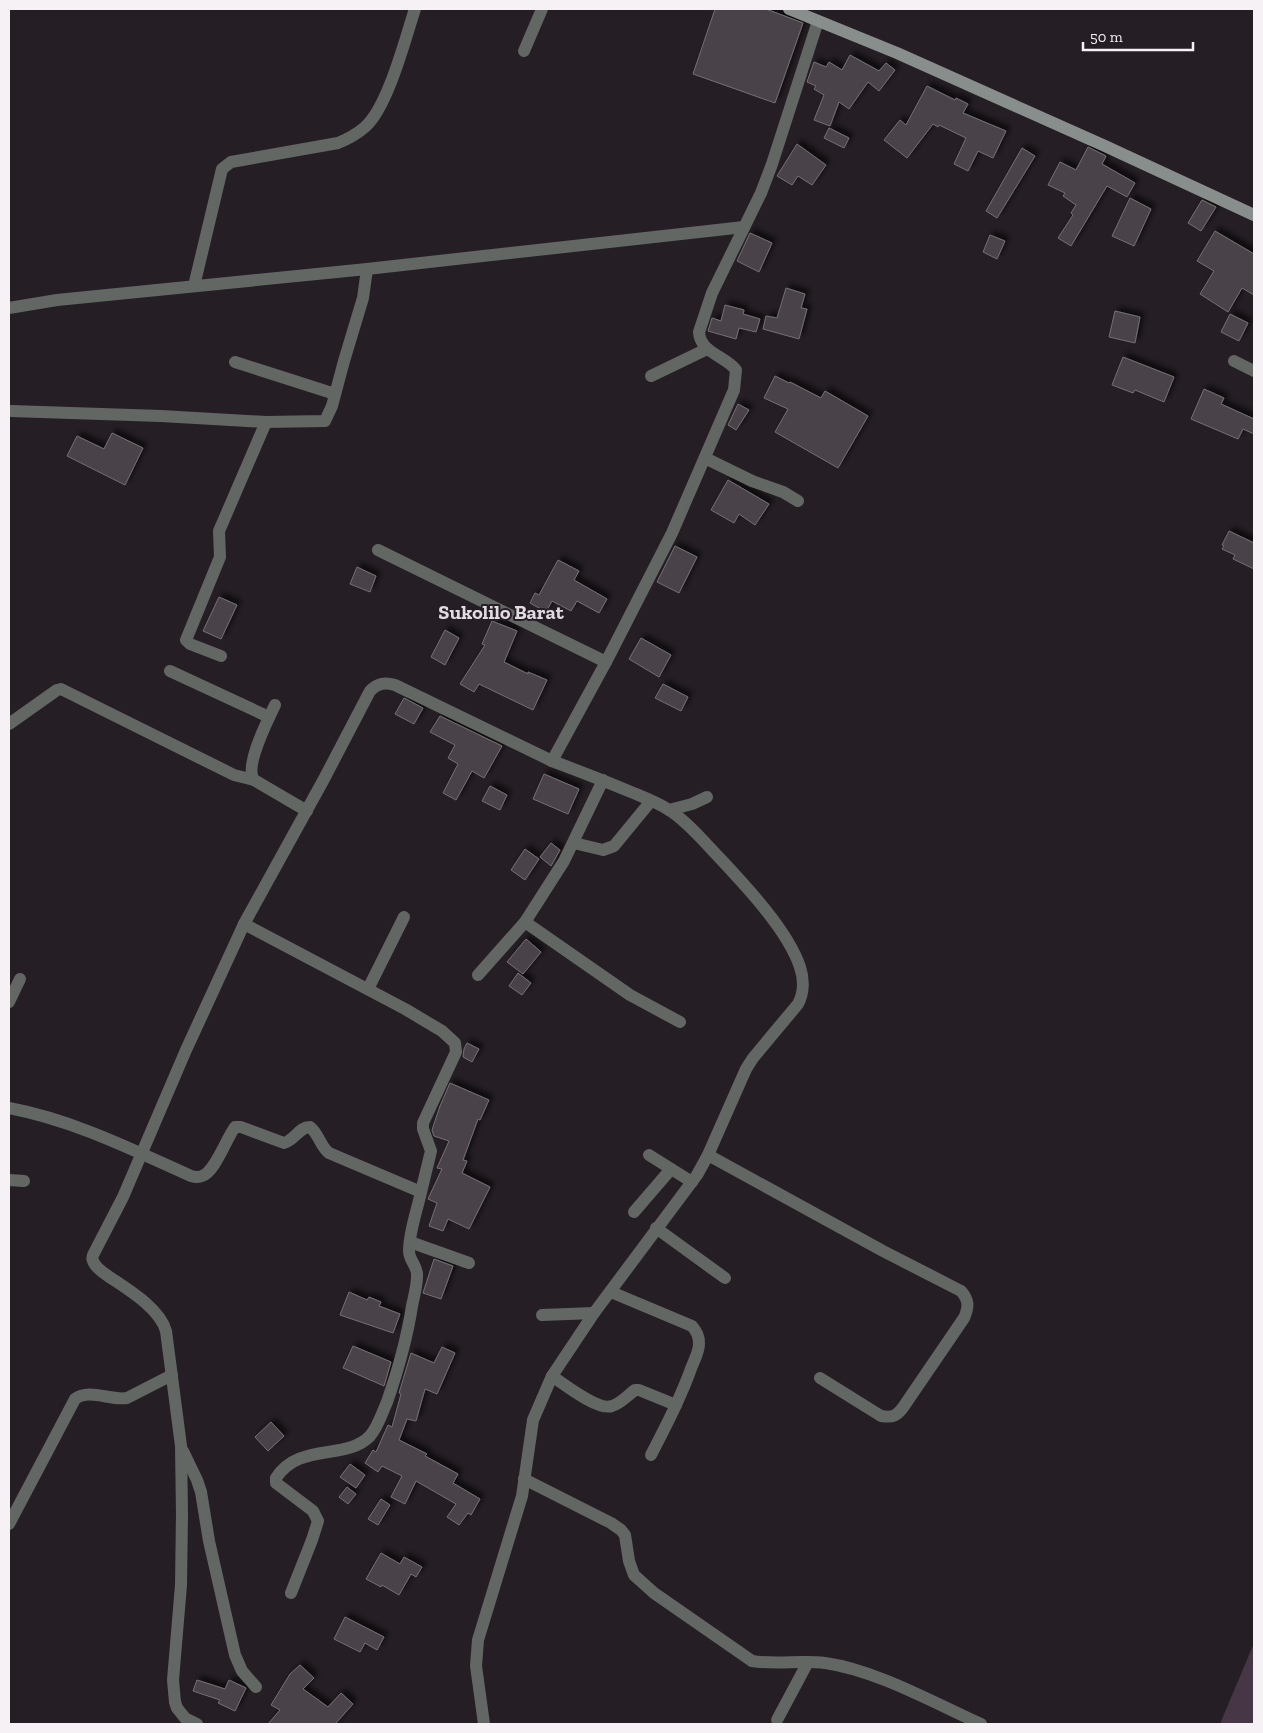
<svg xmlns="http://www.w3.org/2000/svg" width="1263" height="1733" viewBox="0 0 1263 1733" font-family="'Zilla Slab',serif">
  <defs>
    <filter id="shadow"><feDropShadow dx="4.5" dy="-4.5" stdDeviation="2.5" flood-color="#0009"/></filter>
  </defs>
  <rect width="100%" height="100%" fill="#251f25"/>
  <polygon fill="#463646" points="1254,1643 1254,1724 1220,1724"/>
  <g fill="#494349" stroke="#756f75" filter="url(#shadow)">
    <polygon points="715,9 766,9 803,23 775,103 693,74"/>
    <polygon points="850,55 879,71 886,63 895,70 879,91 868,82 849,109 839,102 830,126 814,120 824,95 814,89 816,86 807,82 814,62 826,67 829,62 842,70"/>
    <polygon points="927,86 955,100 956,98 968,104 963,113 1006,131 993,158 978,151 968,171 954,164 966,138 939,125 938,127 933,124 907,158 884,140 900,120 906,125"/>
    <polygon points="829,128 849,138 844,148 824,138"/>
    <polygon points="797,144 826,165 812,185 798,176 792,185 777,176"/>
    <polygon points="1088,147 1106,156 1102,164 1135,183 1127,197 1107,186 1071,246 1058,238 1073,215 1071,213 1076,205 1063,196 1065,193 1048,185 1060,162 1076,170"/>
    <polygon points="1022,148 1035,156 997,218 986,211"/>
    <polygon points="1130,198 1151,209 1134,246 1112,236"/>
    <polygon points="1202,200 1216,207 1201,231 1188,223"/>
    <polygon points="1215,231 1254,254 1254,295 1242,288 1228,312 1200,294 1214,271 1197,261"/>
    <polygon points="750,233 772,243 759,272 737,261"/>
    <polygon points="990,235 1005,241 997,259 983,252"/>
    <polygon points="786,288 805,294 801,308 807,309 799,339 763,329 766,316 777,318"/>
    <polygon points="725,305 744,310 743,314 760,319 756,332 739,328 736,339 708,331 712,318 721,321"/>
    <polygon points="1115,311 1140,317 1135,343 1109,337"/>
    <polygon points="1230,314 1248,323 1239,341 1221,332"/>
    <polygon points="1123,357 1174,377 1164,402 1135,390 1133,393 1112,385"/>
    <polygon points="775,376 789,383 790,382 821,398 825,391 868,416 838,468 775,432 788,409 764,398"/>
    <polygon points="1204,389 1224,398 1221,404 1254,419 1254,434 1243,429 1238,439 1191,419"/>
    <polygon points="738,404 749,410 736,430 728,425"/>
    <polygon points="112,433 143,448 125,485 67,456 77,436 104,449"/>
    <polygon points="728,480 769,504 755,525 739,514 734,523 711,510"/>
    <polygon points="1229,531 1254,543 1254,569 1233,559 1235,555 1222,549 1224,546 1222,545"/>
    <polygon points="675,546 697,557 679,593 657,582"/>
    <polygon points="558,560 579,571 574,580 607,599 599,613 577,601 571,611 552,601 546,612 530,603 535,593 539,595"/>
    <polygon points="357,567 376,576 370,592 350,584"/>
    <polygon points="219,597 237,605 221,639 203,631"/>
    <polygon points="492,621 517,631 504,662 528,674 528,672 547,680 533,710 479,684 474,692 460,684 485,645 482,644"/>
    <polygon points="445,630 459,638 445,665 431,657"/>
    <polygon points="641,638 671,655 659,677 629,659"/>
    <polygon points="663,684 688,697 681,711 655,698"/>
    <polygon points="404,698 423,708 414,724 395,714"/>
    <polygon points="440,716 502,746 484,778 472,771 456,800 443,793 458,764 448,758 455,745 430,732"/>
    <polygon points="544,774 579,789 568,814 533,799"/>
    <polygon points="490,786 507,795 500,810 482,801"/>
    <polygon points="551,843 560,850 551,866 540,857"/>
    <polygon points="525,849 539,859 525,880 511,870"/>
    <polygon points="526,939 541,952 523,974 507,962"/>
    <polygon points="518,973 531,983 522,995 509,986"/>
    <polygon points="467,1043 479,1049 472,1062 463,1057 464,1049"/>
    <polygon points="450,1083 489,1100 480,1120 478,1119 463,1160 467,1161 462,1173 490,1187 469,1229 448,1219 443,1231 429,1226 437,1203 428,1199 442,1169 437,1168 449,1141 434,1136 432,1130 440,1106"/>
    <polygon points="434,1259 453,1266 441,1299 423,1293"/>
    <polygon points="349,1292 367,1300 369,1297 381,1302 379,1306 400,1314 393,1333 340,1315"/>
    <polygon points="353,1346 391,1362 384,1386 343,1368"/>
    <polygon points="442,1347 455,1353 437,1394 425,1389 416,1421 407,1419 399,1440 427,1454 425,1456 458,1474 453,1483 480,1499 471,1515 468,1513 459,1525 447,1517 456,1504 416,1481 405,1504 391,1497 402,1476 382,1466 378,1472 365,1463 373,1450 376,1452 388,1425 392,1427 401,1394 399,1393 411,1353 434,1363"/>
    <polygon points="271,1422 284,1436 268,1451 255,1437"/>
    <polygon points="350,1464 365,1475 356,1488 340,1477"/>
    <polygon points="347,1487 356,1494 348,1504 339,1497"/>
    <polygon points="381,1499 390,1505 378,1525 368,1519"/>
    <polygon points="381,1553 400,1564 404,1557 422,1567 416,1577 411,1574 399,1595 382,1585 381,1587 366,1579"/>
    <polygon points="345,1617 384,1637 377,1650 365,1643 360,1652 334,1639"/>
    <polygon points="300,1665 314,1678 303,1689 328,1707 341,1693 353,1704 335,1724 268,1724 280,1710 271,1705 290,1674"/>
    <polygon points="197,1680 225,1689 229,1680 246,1688 235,1711 218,1703 220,1700 193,1691"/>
  </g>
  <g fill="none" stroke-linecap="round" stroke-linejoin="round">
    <g stroke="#636764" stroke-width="12">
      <polyline points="524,51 542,9"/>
      <path d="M194 286 222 169 231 162 338 143C348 139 357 134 365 127 388 107 405 39 415 9"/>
      <polyline points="9,308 57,300 367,269 744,227"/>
      <polyline points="1234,361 1254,371"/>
      <polyline points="235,362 335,394"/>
      <polyline points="651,376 707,349"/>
      <polyline points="11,411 161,416 266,422 325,421 332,406 344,361 363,298 367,269"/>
      <polyline points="705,458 752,481 783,492 798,501"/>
      <polyline points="378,550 606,662"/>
      <polyline points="221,656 190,644 186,640 220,557 219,531 266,422"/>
      <polyline points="170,671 269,717"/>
      <path d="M275 705C268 720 244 766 254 780L307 811"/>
      <polyline points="9,724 57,690 61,689 234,775 254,780"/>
      <polyline points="669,810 692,804 707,797"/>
      <polyline points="574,843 603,850 614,846 651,801"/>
      <polyline points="525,922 630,995 680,1022"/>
      <polyline points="478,975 525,922 564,861 603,780"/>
      <polyline points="368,989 404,917"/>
      <polyline points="9,1002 20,979"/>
      <path d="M9 1108C73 1120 131 1149 191 1176 194 1177 198 1178 202 1176 215 1172 226 1139 235 1127H241L284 1143C295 1140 299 1127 310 1127 319 1134 320 1146 329 1153L421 1192 431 1151 423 1129V1123L456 1052 455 1043 442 1031 405 1009 244 924"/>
      <polyline points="649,1155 692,1182"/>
      <path d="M708 1155 883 1251 961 1291C969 1300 969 1307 964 1318L904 1406C897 1416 893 1418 881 1416L820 1378"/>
      <polyline points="9,1180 24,1181"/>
      <polyline points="634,1212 671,1169"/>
      <polyline points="656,1228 725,1278"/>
      <polyline points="410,1242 469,1263"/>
      <path d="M611 1292 692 1326C697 1332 699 1336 699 1344 699 1351 695 1359 692 1366 681 1397 666 1426 651 1455"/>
      <polyline points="542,1315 594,1313"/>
      <path d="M552 1376C564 1384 598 1411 612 1406 620 1404 628 1395 635 1390H639L676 1405"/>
      <polyline points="183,1451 197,1480 201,1492 209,1541 235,1655 242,1671 256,1687"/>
      <path d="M524 1479 611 1523 621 1530 625 1535 629 1561 634 1575 654 1593 752 1661C776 1665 801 1660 825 1663 876 1670 934 1703 981 1724"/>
      <path d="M9 1524 75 1399C89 1388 111 1401 127 1398L172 1375"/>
      <path d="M291 1593 312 1540 318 1521 313 1511 276 1483V1478C299 1442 346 1461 370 1436 378 1427 382 1413 387 1402 398 1370 407 1339 412 1306 414 1296 417 1286 417 1276 418 1266 409 1261 409 1251 409 1232 417 1211 421 1192"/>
      <polyline points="777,1720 808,1662"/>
      <path d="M197 1724 185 1718 177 1708 175 1702 173 1680 181 1585 182 1514 181 1446 166 1331C160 1309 129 1290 111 1278 105 1274 97 1269 94 1263 92 1259 92 1259 93 1255L123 1197 186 1050 244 924 324 779 370 691C378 683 385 682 395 685L552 761"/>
      <path d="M484 1724 476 1666 478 1640 522 1496 533 1420 552 1376 594 1313 697 1175 708 1155 746 1069 753 1058 798 1004C804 993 804 979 800 967 787 928 741 881 713 851 700 837 685 820 669 810 657 802 643 797 631 792 605 781 579 771 552 761L606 662 672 533 734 390 736 370C726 356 700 353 699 332L712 293 761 193 772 164 818 21"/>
    </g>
    <polyline stroke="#888e8b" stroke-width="12" points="789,9 897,53 1105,146 1254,215"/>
  </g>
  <g text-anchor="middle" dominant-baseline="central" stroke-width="4" stroke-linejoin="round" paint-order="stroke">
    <g font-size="20" font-weight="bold" fill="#e3dbe2" stroke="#251f25">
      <text x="501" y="612">Sukolilo Barat</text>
    </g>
  </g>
  <rect width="1263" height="1733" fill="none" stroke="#f5f1f4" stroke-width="20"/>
  <path d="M1083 42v8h110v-8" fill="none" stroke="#f5f1f4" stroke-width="2.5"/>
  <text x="1090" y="42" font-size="15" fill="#f5f1f4" stroke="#251f25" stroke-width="4" paint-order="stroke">50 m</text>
</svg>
